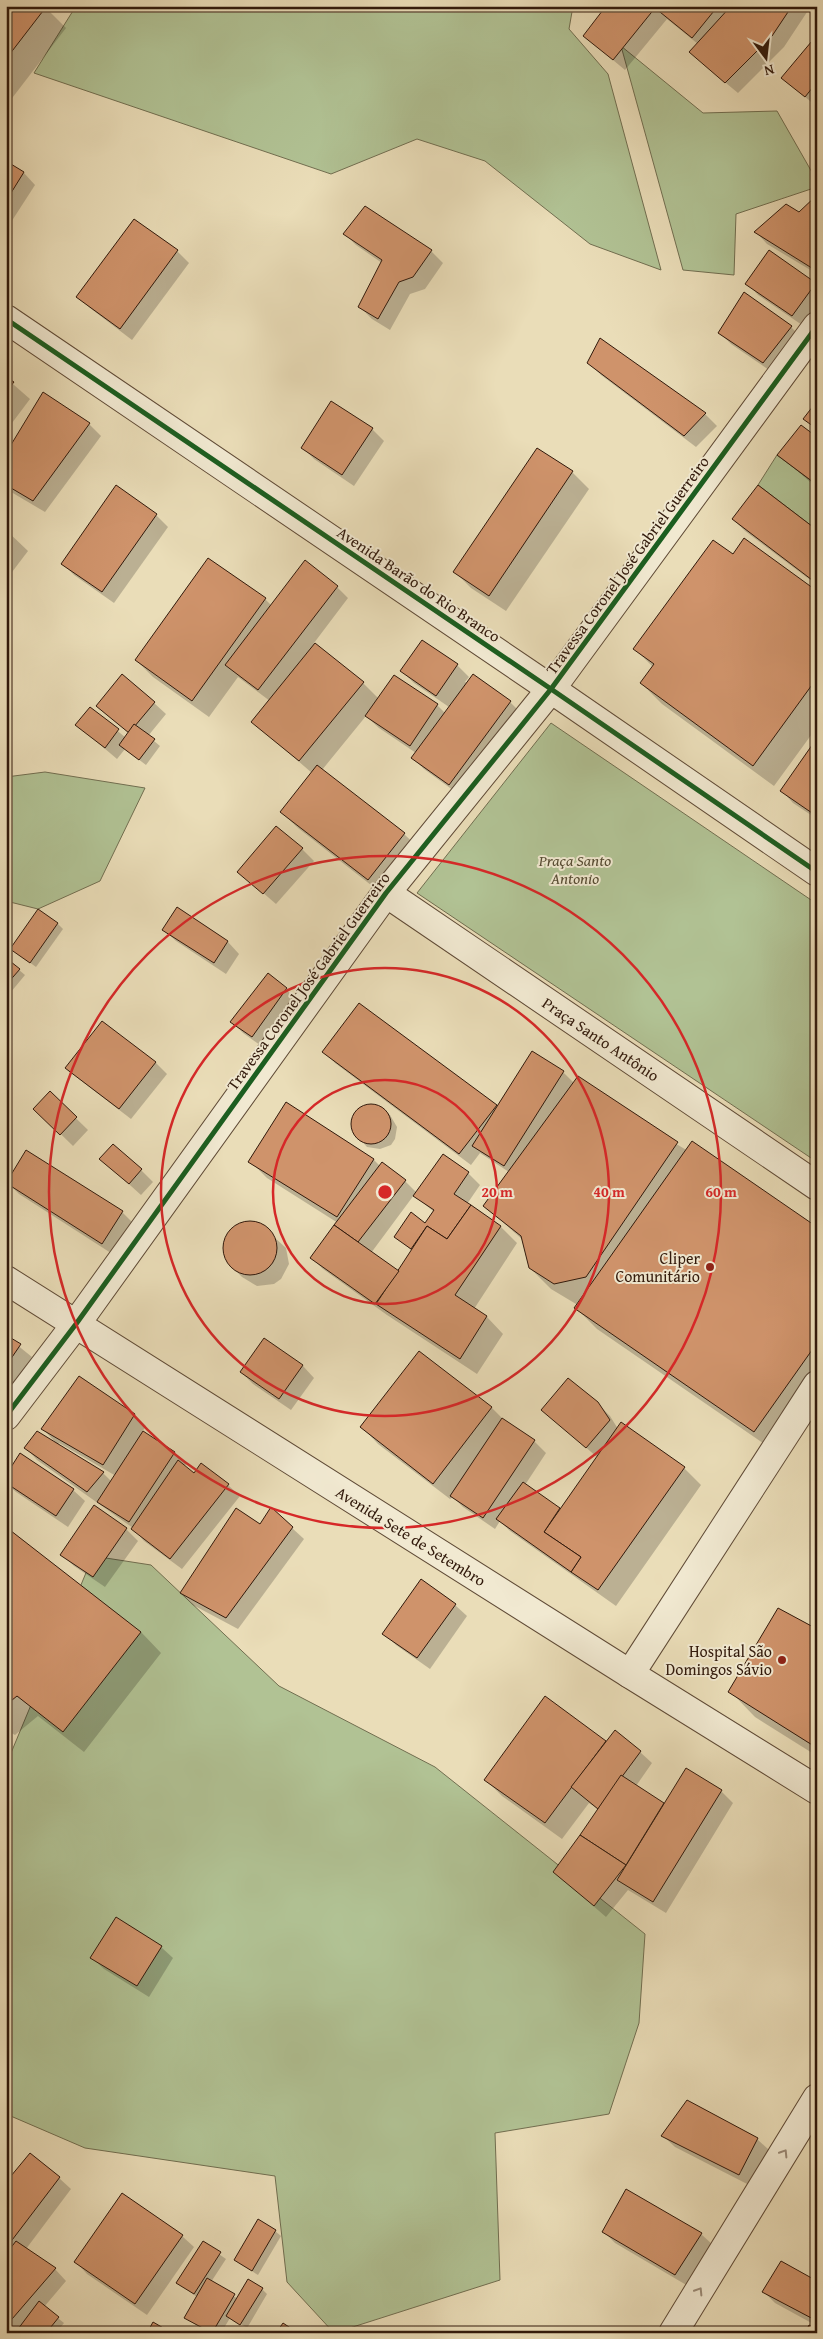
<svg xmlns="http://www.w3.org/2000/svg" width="823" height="2339" viewBox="0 0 823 2339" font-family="'Gentium Book Plus',serif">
  <rect width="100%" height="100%" fill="#eaddb8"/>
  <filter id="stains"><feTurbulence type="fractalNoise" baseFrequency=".004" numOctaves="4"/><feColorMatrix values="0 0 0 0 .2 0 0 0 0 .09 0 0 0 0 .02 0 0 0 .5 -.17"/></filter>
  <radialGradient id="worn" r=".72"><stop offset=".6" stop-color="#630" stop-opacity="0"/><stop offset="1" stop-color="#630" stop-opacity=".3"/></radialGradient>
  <g fill="#b1c294" stroke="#716e50">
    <polygon points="76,6 573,6 569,29 608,74 661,270 590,244 485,161 417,139 331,174 34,73"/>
    <polygon points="621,46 703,113 777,111 817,181 817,187 736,214 734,275 683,270"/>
    <polygon points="777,455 817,485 817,530 758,485"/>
    <polygon points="551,723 817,904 817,1162 417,893"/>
    <polygon points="45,772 145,788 100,881 38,909 6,901 6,777"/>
    <polygon points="93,1556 151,1565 279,1686 435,1767 645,1934 639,2023 609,2114 495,2133 500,2280 334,2333 287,2282 275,2176 85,2148 6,2114 6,1765"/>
  </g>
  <g fill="#0003" fill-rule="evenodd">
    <polygon points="6,6 44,6 66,28 6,106"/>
    <polygon points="608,6 811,6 784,47 738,93 703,64 698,44 667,19 625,70 584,36"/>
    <polygon points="817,37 817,107 783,78"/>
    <polygon points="6,162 24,173 35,185 6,230"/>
    <polygon points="817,197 817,274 767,244 756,232 799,214"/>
    <polygon points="366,208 431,251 443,263 425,289 410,294 390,330 372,319 360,307 382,263 356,245 345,234"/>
    <polygon points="134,220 177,251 189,263 132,340 90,308 78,297"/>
    <polygon points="747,283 815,284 817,309 805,327 758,295"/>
    <polygon points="745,294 791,327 803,339 775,374 731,344 719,332"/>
    <polygon points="601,340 705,414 717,426 696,447 601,375 589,363"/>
    <polygon points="6,378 30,399 6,431"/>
    <polygon points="332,403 372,429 384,441 354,486 314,459 302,447"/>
    <polygon points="89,424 101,436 45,512 6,489 6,456"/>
    <polygon points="817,439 817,488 779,455"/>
    <polygon points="537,449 572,472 589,489 506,611 471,588 455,572"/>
    <polygon points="116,487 156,515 168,527 114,603 74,575 63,564"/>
    <polygon points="733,519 817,531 817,585 745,531"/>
    <polygon points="6,530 28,551 6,580"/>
    <polygon points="733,556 817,593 817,727 774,786 662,704 641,683 653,667 635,649"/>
    <polygon points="337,587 348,598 314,643 363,683 379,699 437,705 445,713 449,707 414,683 402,671 457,665 469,677 465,682 510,702 522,714 461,796 424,769 412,757 416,753 379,728 366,716 322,770 404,834 421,850 385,896 298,828 281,812 312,773 253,722 270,701 238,677 209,717 153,677 136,660 265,599 272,606"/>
    <polygon points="154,703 166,714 148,736 160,746 146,765 125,749 117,759 77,725 90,708 126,738 130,734 98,706"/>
    <polygon points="817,740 817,819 793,803 782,791"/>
    <polygon points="302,849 314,861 276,904 239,872"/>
    <polygon points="177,909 228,942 239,954 226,974 176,941 164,930"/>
    <polygon points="57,923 63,929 36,967 11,949"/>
    <polygon points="6,959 25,975 6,998"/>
    <polygon points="268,974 298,1000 264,1048 243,1033 232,1022"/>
    <polygon points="359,1004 497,1106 532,1053 563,1072 574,1083 817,1228 817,1393 776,1452 597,1329 576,1308 579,1303 576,1304 551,1289 530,1268 524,1241 485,1206 509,1172 480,1153 471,1165 335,1063 324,1051"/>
    <polygon points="155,1062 167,1074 131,1119 79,1079 67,1068"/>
    <polygon points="50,1093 88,1130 73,1146 35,1109"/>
    <polygon points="365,1105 378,1106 390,1115 397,1127 395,1139 391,1145 380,1149 367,1147 353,1131 353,1118 355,1113"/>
    <path d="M443 1156 468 1173 480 1185 467 1204 501 1227 517 1243 474 1309 487 1317 503 1334 477 1374 387 1315 323 1269 312 1258 338 1223 267 1178 250 1161 374 1160 380 1166 405 1181 417 1193ZM414 1195 434 1212 425 1224 396 1236 412 1251 398 1272 371 1253Z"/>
    <polygon points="101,1159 141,1170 153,1182 141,1195"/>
    <polygon points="7,1182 122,1212 134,1224 114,1255 19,1194"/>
    <polygon points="244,1223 261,1225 286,1248 289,1264 281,1279 274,1284 257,1286 242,1277 230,1265 224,1249 229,1232"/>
    <polygon points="6,1336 32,1357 6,1395"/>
    <polygon points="264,1340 303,1366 314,1378 291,1410 253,1384 241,1372"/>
    <polygon points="420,1353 492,1408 507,1423 534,1441 546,1453 525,1485 561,1511 598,1458 543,1410 597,1403 610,1416 618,1429 621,1424 684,1468 701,1485 616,1606 510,1531 500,1521 495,1529 463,1507 453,1497 450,1499 378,1444 362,1427"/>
    <path d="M134 1414 146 1426 142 1432 174 1452 186 1464 184 1467 194 1475 228 1485 240 1496 182 1569 144 1541 133 1528 37 1460 26 1448 57 1444 42 1428ZM59 1443 116 1476 112 1482 103 1473 58 1445Z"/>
    <polygon points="6,1483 73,1490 85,1501 68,1527 16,1492"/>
    <polygon points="261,1525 292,1528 304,1539 238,1629 193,1605 181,1593"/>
    <polygon points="6,1529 141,1632 161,1653 84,1752 38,1716 15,1735 6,1730"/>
    <polygon points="126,1529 138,1541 105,1587 74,1566 62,1555"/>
    <polygon points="455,1605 467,1616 430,1669 396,1645 384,1633"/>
    <polygon points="817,1631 817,1756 755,1717 730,1691"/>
    <polygon points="545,1698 607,1743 640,1752 652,1763 636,1786 665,1804 721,1791 733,1803 666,1913 628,1890 606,1917 554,1872 599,1810 589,1803 562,1839 502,1796 486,1780"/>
    <polygon points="161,1947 173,1958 149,1997 104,1969 92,1958"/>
    <polygon points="663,2136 757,2139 769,2150 751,2186 675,2147"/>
    <polygon points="59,2178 71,2189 26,2249 55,2269 66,2281 44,2307 64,2323 56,2333 6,2333 6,2184"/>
    <polygon points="275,2231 281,2236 258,2275 235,2260"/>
    <polygon points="604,2232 701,2234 713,2245 688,2286 615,2243"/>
    <polygon points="182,2236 194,2247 147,2315 87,2274 76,2262"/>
    <polygon points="203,2243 226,2259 211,2282 238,2299 262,2289 267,2294 246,2330 246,2327 230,2318 221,2333 209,2333 186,2317 197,2297 178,2283"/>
    <polygon points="817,2283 817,2326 775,2303 763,2291"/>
  </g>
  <g fill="#cf936b" stroke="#31190b">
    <polygon points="6,6 46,7 6,59"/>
    <polygon points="606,6 718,6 692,38 655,8 613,60 583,36"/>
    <polygon points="731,6 792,6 772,36 725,83 689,52"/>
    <polygon points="817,35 817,82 805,97 781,78"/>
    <polygon points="6,161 24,172 6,201"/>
    <polygon points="817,195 817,268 815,270 754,232 786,204 799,212"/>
    <polygon points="365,206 432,250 413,277 399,282 378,319 358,307 382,260 343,234"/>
    <polygon points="134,219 178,250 120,329 76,297"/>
    <polygon points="769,250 816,283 792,316 745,284"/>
    <polygon points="744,292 792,326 763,363 718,333"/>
    <polygon points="600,338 706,413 684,436 587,363"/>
    <polygon points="6,377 14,382 6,392"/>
    <polygon points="43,392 90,423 33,501 6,485 6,453"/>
    <polygon points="331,401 373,428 342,475 301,448"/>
    <polygon points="817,401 817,429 803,419"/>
    <polygon points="801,425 817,437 817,485 777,455"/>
    <polygon points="537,448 573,471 489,596 453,572"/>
    <polygon points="116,485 157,514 102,592 61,564"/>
    <polygon points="758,485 817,530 816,583 732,519"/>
    <polygon points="744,538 817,591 817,678 753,766 640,683 654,664 633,649 713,540 733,554"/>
    <polygon points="208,558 266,598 192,701 135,660"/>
    <polygon points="305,560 338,586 258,690 225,665"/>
    <polygon points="422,640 458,664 436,696 400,671"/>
    <polygon points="315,643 364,682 299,761 251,722"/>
    <polygon points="122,674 155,702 129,733 96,706"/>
    <polygon points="473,674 511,701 449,785 411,758"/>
    <polygon points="394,675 438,704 410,746 365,716"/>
    <polygon points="90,707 119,729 105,748 75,725"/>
    <polygon points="134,724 155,739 139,760 119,745"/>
    <polygon points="817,738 817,805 812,813 780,791"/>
    <polygon points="317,765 405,833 368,880 280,812"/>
    <polygon points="276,826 303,848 263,894 237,872"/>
    <polygon points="177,907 228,941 214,963 162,930"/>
    <polygon points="38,909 58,923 30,963 10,949"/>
    <polygon points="6,958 20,969 6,985"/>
    <polygon points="268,973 287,988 252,1037 230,1022"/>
    <polygon points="359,1003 497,1105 459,1154 322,1052"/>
    <polygon points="102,1021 156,1062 119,1109 65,1068"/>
    <polygon points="532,1051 564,1071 504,1166 472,1146"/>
    <polygon points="578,1076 678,1142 586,1277 554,1284 529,1268 521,1236 483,1206"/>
    <polygon points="50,1091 77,1117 60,1135 33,1109"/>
    <polygon points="286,1102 374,1159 337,1217 248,1162"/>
    <circle cx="371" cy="1124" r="20"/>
    <polygon points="692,1141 817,1227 817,1343 754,1432 574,1308"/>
    <polygon points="113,1144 142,1169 129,1184 99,1159"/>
    <polygon points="26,1150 123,1211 102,1244 6,1183"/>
    <polygon points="443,1154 469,1172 454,1194 471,1205 447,1239 427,1226 411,1249 394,1237 411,1212 425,1223 434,1210 413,1196"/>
    <polygon points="382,1162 406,1180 358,1242 334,1225"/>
    <polygon points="471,1205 501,1226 455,1295 487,1316 460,1359 376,1304 427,1226 447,1239"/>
    <circle cx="250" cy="1248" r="27"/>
    <polygon points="334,1225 399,1271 375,1304 310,1258"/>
    <polygon points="6,1335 21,1344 6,1366"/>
    <polygon points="264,1338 303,1365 279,1399 240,1372"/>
    <polygon points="419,1351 492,1407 433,1484 360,1427"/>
    <polygon points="79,1376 135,1414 103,1465 41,1429"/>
    <polygon points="568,1378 598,1402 610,1420 586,1448 541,1410"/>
    <polygon points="502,1418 535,1440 483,1518 450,1496"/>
    <polygon points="621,1422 685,1467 598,1590 571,1572 581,1557 544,1532"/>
    <polygon points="37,1431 104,1472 87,1492 24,1448"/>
    <polygon points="143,1431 175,1452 129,1522 97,1502"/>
    <polygon points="20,1453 74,1489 56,1516 6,1483 6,1475"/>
    <polygon points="178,1460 194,1473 201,1463 229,1484 170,1559 131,1529"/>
    <polygon points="523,1482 560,1508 544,1532 581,1557 571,1572 496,1519"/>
    <polygon points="94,1505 127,1528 93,1577 60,1555"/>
    <polygon points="271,1507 293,1527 226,1618 180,1593 236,1508 260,1524"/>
    <polygon points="6,1527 141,1632 63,1732 17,1696 6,1705"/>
    <polygon points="421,1579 456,1604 417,1658 382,1634"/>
    <polygon points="778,1608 817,1629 817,1748 728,1692"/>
    <polygon points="545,1696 606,1741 545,1823 484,1780"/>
    <polygon points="615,1730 641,1751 598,1809 571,1787"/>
    <polygon points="686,1768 722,1790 653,1902 617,1880"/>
    <polygon points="621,1775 664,1803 626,1865 580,1835"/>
    <polygon points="580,1835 626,1865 594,1906 553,1872"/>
    <polygon points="116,1917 162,1946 137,1986 90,1958"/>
    <polygon points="687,2100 758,2138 739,2175 661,2136"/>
    <polygon points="30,2153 60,2177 6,2248 6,2182"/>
    <polygon points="626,2189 702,2233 675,2275 602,2232"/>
    <polygon points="122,2193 183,2235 135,2304 74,2262"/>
    <polygon points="258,2219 276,2230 252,2271 234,2260"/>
    <polygon points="16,2241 56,2268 6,2326 6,2254"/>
    <polygon points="203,2241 221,2252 194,2294 176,2283"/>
    <polygon points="781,2261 817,2281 817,2321 762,2292"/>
    <polygon points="207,2278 235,2294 212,2333 184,2318"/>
    <polygon points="248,2279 263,2288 240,2325 226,2316"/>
    <polygon points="39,2301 59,2317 46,2333 23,2333 18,2329"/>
    <polygon points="153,2322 172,2333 147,2333"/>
    <polygon points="283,2323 298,2333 276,2333"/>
    <polygon points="809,2325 817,2329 817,2333 805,2333"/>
  </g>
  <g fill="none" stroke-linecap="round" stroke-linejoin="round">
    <g stroke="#5f4a36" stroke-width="30">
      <g id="minor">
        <polyline points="6,319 551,689 817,872"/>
        <polyline points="386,893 817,1186"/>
        <polyline points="6,1280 630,1674 817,1790"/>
        <polyline points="6,1416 76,1324 386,893 551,689 817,326"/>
        <polyline points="630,1674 817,1385"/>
        <polyline points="673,2333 817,2098"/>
      </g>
    </g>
    <use href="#minor" stroke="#f1e9d1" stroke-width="28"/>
    <g stroke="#f1e9d1" stroke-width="8">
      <g id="cycleway">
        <polyline points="6,319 551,689 817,872"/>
        <polyline points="6,1416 76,1324 386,893 551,689 817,326"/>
      </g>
    </g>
    <use href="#cycleway" stroke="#1b5e20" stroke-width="5"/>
  </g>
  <defs><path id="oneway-chevron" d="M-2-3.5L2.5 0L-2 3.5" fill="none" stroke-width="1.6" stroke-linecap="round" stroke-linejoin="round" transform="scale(1.25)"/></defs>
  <g stroke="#9b8b78">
    <use href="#oneway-chevron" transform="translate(784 2153) rotate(-58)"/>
    <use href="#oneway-chevron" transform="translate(699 2291) rotate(-58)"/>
  </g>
  <g fill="none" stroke="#d62828" stroke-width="2.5">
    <circle cx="385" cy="1192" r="112"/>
    <circle cx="385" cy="1192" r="224"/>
    <circle cx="385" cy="1192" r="336"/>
  </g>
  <g fill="#8f2418" stroke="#f1e9d1" stroke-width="2">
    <circle cx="710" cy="1267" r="5"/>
    <circle cx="782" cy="1660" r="5"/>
  </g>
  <g text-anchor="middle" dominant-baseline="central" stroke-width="4" stroke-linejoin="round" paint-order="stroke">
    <g font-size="16" fill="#31190b" stroke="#f1e9d1">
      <text transform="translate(627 565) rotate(-54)">Travessa Coronel José Gabriel Guerreiro</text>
      <text transform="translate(419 584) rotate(34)">Avenida Barão do Rio Branco</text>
      <text transform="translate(308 981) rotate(-54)">Travessa Coronel José Gabriel Guerreiro</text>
      <text transform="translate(601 1039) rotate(34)">Praça Santo Antônio</text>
      <text transform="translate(411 1536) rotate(32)">Avenida Sete de Setembro</text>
    </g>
    <g font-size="16" font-style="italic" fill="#574c34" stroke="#f1e9d1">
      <text x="575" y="860">Praça Santo<tspan x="575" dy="18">Antonio</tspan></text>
    </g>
    <g font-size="16" fill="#31190b" stroke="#f1e9d1" text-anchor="end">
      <text x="700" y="1258">Cliper<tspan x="700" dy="18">Comunitário</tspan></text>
      <text x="772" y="1651">Hospital São<tspan x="772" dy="18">Domingos Sávio</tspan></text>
    </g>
  </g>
  <circle cx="385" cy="1192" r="8" fill="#d62828" stroke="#f1e9d1" stroke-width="2.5"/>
  <g font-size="15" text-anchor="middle" font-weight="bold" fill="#d62828" stroke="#f1e9d1" stroke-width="4" stroke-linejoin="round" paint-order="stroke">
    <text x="497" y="1197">20 m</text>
    <text x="609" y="1197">40 m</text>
    <text x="721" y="1197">60 m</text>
  </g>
  <rect width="823" height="2339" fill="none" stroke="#eaddb8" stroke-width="25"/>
  <rect x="8" y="8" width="808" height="2324" fill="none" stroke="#31190b" stroke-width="2.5"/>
  <rect x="12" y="12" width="798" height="2314" fill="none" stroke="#31190b"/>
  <g transform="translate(766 58) rotate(165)" stroke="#f1e9d1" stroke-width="4" paint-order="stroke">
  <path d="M0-4L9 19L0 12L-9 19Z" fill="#31190b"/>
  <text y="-8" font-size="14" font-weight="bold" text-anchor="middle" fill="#31190b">N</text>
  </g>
  <rect width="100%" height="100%" filter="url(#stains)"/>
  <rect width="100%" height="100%" fill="url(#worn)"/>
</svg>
